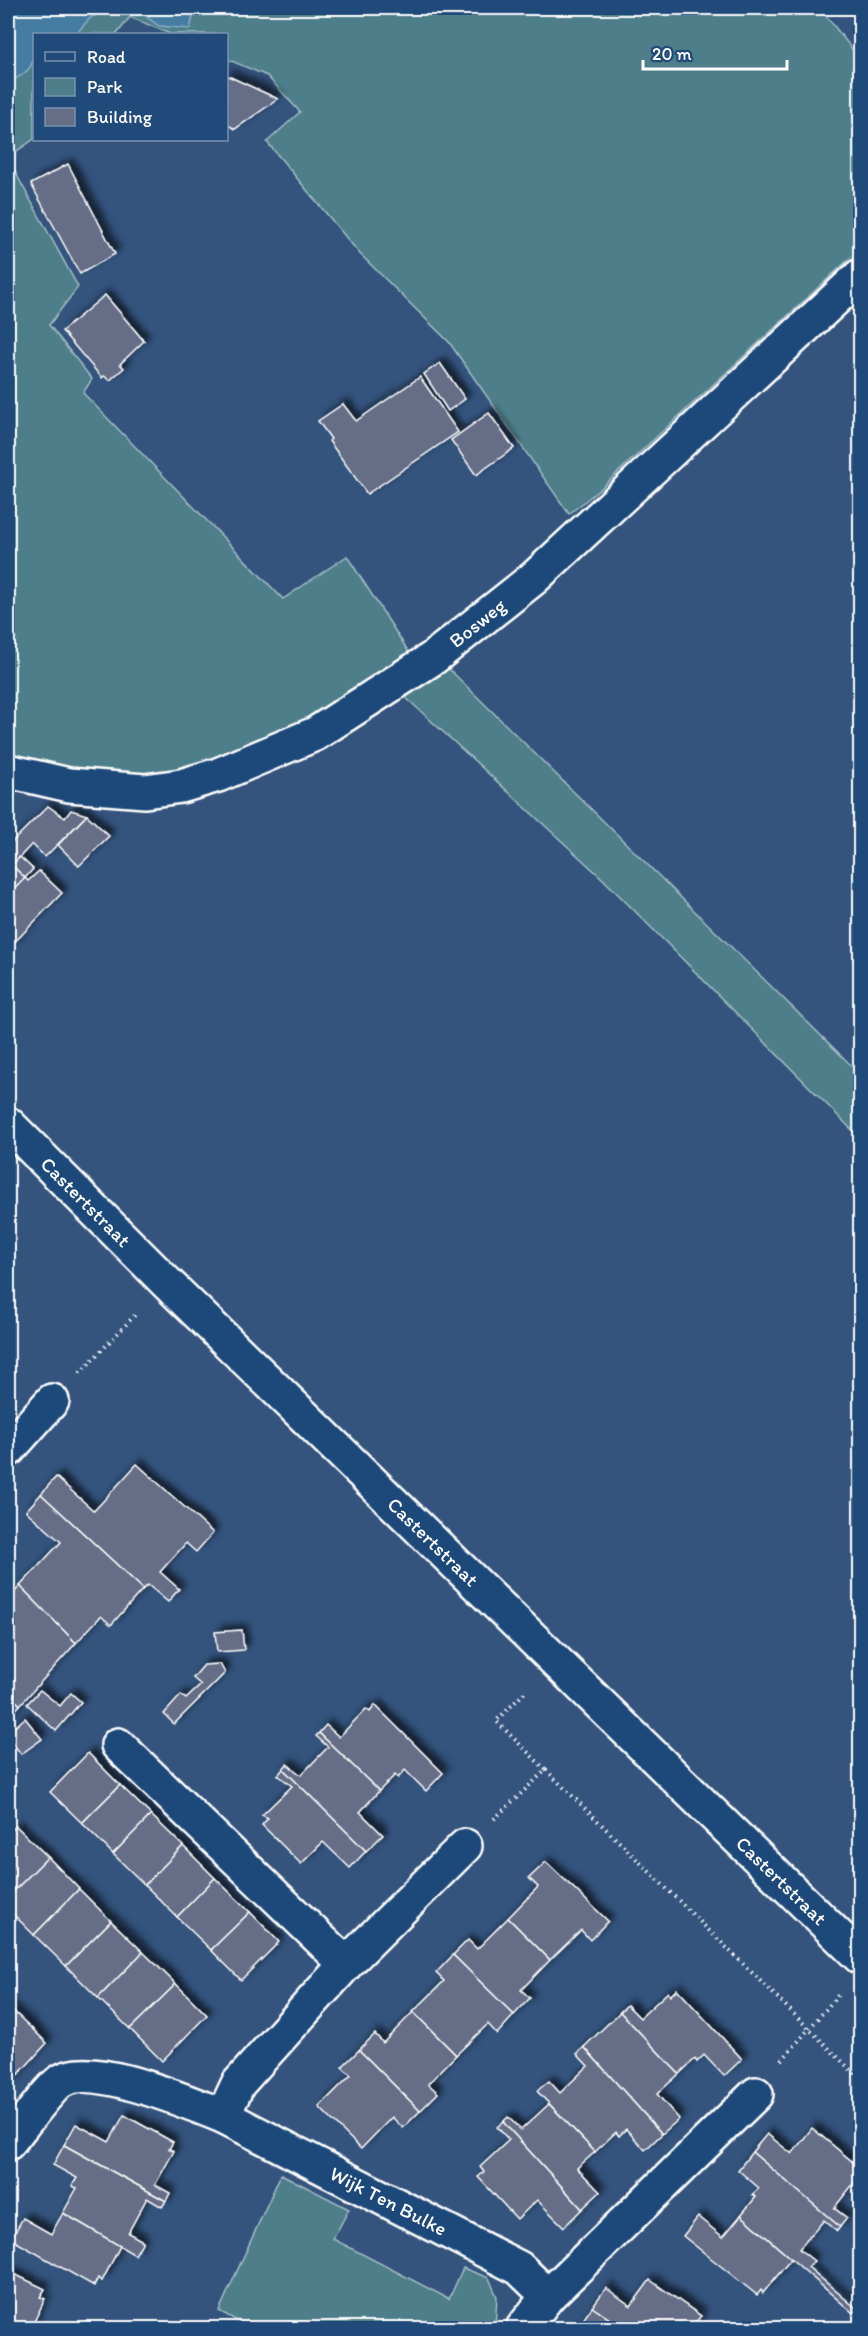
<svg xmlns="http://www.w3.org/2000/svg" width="868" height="2336" viewBox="0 0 868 2336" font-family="Itim,sans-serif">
  <defs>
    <filter id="shadow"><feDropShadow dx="5.5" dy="-5.5" stdDeviation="3" flood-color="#0009"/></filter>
  </defs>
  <rect width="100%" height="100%" fill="#34547e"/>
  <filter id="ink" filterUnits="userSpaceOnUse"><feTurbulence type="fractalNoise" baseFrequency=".0167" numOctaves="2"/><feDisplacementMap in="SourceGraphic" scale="12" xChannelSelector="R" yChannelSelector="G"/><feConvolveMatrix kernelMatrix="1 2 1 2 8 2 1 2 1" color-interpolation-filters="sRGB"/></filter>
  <g filter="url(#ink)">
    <g fill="#4d7e8a" stroke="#a6bec4" stroke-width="1.5">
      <polygon points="8,8 820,8 860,59 860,249 600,489 569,514 449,342 359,253 267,142 300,112 267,76 227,59 226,34 170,34 130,17 117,34 34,34 34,139 8,157"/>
      <polygon points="8,159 78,287 49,325 92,379 83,393 283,599 347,556 412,657 334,709 197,768 142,775 73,771 8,755"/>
      <polygon points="448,668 860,1074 860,1138 603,879 403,695"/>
      <polygon points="281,2174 349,2209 333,2239 449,2299 463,2268 489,2278 497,2297 495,2328 250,2328 219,2311"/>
    </g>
    <path fill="#457ba2" stroke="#8fb0c7" stroke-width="1.5" d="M8 8H195L190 29 159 26 140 12 105 10 90 18 76 34H34C34 65 36 69 8 83Z"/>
    <g fill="#656d87" stroke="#fff" stroke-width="1.5" filter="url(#shadow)">
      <polygon points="226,75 278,99 235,129 226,124"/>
      <polygon points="68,164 115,254 80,274 31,184"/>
      <polygon points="105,295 144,341 120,364 124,368 110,380 104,376 102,378 62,331"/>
      <polygon points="440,363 465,399 448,411 424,374"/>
      <polygon points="420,377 458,432 367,494 329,441 331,439 318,421 343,404 356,421"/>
      <polygon points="489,413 514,448 476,475 451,440"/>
      <polygon points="48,806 65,818 71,810 87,815 45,857 32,844 12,865 25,878 8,896 8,846"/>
      <polygon points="87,815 109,836 79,866 58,845"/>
      <polygon points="20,857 33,869 25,878 12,865"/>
      <polygon points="39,871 62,893 8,949 8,896 25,878 28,881"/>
      <polygon points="137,1464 213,1533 196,1552 186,1543 160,1572 179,1589 168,1602 148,1585 143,1589 41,1494 56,1477 94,1511"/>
      <polygon points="41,1494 143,1589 111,1625 101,1616 76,1643 20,1586 61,1542 26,1511"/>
      <polygon points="20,1586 76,1643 20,1705 8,1693 8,1600"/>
      <polygon points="242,1630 244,1650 217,1652 215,1632"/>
      <polygon points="220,1664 225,1673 174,1724 164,1714 181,1695 186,1699 201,1685 193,1678 204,1665"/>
      <polygon points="40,1690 60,1706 71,1693 81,1702 56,1731 27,1704"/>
      <polygon points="8,1693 20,1705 8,1718"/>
      <polygon points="375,1705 443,1773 426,1791 405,1770 398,1778 395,1775 379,1791 319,1733 326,1725 339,1737 366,1709 370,1712"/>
      <polygon points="25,1718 42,1739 21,1754 8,1737 8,1733"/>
      <polygon points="319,1733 379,1791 360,1812 383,1835 366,1851 283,1769 287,1764 301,1775 328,1747 316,1736"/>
      <polygon points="88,1753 120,1785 82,1823 50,1792"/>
      <polygon points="283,1769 366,1851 350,1868 323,1842 301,1864 262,1825 268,1818 262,1815 292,1786 278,1775"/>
      <polygon points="120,1785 151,1815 113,1854 82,1823"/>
      <polygon points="151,1815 183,1846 145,1885 113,1854"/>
      <polygon points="16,1826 48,1857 8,1897 8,1834"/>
      <polygon points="183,1846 215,1878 177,1917 145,1885"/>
      <polygon points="48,1857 79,1889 34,1935 8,1909 8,1897"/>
      <polygon points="546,1862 608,1921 590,1940 581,1930 550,1960 508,1918 538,1887 529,1878"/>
      <polygon points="215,1878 250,1912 211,1950 177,1917"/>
      <polygon points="79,1889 111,1921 66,1966 34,1935"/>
      <polygon points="250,1912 279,1942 241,1980 211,1950"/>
      <polygon points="508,1918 550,1960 521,1990 530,1998 514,2015 453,1955 468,1940 477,1949"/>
      <polygon points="111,1921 143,1952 98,1998 66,1966"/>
      <polygon points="143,1952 176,1984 130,2029 98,1998"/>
      <polygon points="453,1955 514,2015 497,2034 488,2024 456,2055 413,2012 444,1981 436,1973"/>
      <polygon points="176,1984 207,2015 162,2061 130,2029"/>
      <polygon points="677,1989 742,2059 724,2076 704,2055 697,2062 695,2059 679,2074 620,2012 627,2005 640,2018 668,1992 670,1996"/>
      <polygon points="8,2006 47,2043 17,2076 8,2067"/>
      <polygon points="413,2012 456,2055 428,2084 438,2093 420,2111 359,2050 375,2034 383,2043"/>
      <polygon points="620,2012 679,2074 657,2094 679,2119 662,2134 584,2047"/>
      <polygon points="584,2047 662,2134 645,2150 626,2129 619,2136 616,2132 595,2152 537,2091 549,2081 560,2093 588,2066 577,2054"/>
      <polygon points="359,2050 420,2111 403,2128 392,2117 361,2149 319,2107 351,2075 342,2067"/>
      <polygon points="8,2067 17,2076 8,2087"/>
      <polygon points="549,2104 595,2152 577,2168 600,2192 582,2209 503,2122 508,2117 521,2130"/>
      <polygon points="124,2115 173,2142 169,2149 174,2151 155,2185 170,2193 166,2201 64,2145 76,2124 109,2142"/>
      <polygon points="503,2122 582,2209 564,2227 537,2200 517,2219 478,2177 484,2172 480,2167 509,2140 497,2127"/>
      <polygon points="812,2128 860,2168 855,2176 858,2178 834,2208 847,2218 840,2227 752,2152 767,2134 792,2154"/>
      <polygon points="64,2145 166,2201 162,2207 147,2198 128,2233 143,2241 135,2255 63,2213 77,2188 72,2186 77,2178 53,2165"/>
      <polygon points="752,2152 840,2227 837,2231 824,2220 799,2249 814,2261 808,2267 857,2309 853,2313 741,2215 756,2197 752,2195 759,2188 738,2170"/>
      <polygon points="63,2213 120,2246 102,2281 98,2278 94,2286 11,2239 23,2218 51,2234"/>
      <polygon points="741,2215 791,2259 763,2293 761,2290 757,2295 683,2236 698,2217 723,2237"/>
      <polygon points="8,2271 45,2289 40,2297 45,2299 31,2328 8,2328"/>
      <polygon points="650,2280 701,2316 695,2323 699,2325 697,2328 623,2328 592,2307 606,2288 631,2306"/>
      <polygon points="592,2307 623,2328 578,2327"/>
    </g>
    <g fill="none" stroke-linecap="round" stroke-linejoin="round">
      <g stroke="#fff" stroke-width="38">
        <g id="minor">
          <path id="s1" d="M8 771 69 785 145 791 181 786 218 775 315 734 433 658 534 578 860 276"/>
          <polyline points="8,1450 52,1401"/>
          <polyline points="118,1745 346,1964"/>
          <path id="s2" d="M223 2116 519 2268 548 2296"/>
          <path d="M8 2143C18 2131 51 2087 61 2081 93 2061 189 2103 223 2116L238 2084 346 1964 465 1846"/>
          <polyline points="523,2328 548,2296 756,2094"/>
        </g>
      </g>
      <g stroke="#fff" stroke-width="38">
        <g id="secondary">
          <path id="s3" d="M8 1124 167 1283 860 1957"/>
        </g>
      </g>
      <g stroke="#fff" stroke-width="4" stroke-dasharray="1.5 4.5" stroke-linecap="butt">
        <polyline points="80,1373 137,1313"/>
        <polyline points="546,1770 860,2079"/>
        <polyline points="494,1819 546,1770 496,1721 526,1691"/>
        <polyline points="782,2060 840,1993"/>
      </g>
      <use href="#minor" stroke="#1f4a7a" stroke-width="33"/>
      <use href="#secondary" stroke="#1f4a7a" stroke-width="33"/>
    </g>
  </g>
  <g text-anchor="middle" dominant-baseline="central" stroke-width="4.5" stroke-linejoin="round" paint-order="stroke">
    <g font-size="20" fill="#fff" stroke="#1f4a7a">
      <text stroke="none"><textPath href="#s1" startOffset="516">Bosweg</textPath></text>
      <text stroke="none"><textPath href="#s3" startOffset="110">Castertstraat</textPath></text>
      <text stroke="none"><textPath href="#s3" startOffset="596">Castertstraat</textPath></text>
      <text stroke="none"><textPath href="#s3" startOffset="1082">Castertstraat</textPath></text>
      <text stroke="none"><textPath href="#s2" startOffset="186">Wijk Ten Bulke</textPath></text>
    </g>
  </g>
  <rect width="868" height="2336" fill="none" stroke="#1f4a7a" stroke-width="30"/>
  <rect x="15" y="15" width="838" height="2306" fill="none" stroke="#fff" stroke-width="2" filter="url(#ink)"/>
  <rect x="33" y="33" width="195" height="108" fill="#1f4a7a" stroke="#7992af" stroke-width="1.5"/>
  <rect x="45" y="52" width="30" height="9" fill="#1f4a7a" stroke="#7992af" stroke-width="1.5"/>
  <text x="87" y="63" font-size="18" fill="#ffffff">Road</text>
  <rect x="45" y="78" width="30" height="18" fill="#4d7e8a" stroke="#7992af" stroke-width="1.5"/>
  <text x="87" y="93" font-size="18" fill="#ffffff">Park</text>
  <rect x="45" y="108" width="30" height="18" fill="#656d87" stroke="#7992af" stroke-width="1.5"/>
  <text x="87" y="123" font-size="18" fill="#ffffff">Building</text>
  <path d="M643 60v9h144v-9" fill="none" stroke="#ffffff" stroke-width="3"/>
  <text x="652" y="60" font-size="18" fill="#ffffff" stroke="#1f4a7a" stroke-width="4.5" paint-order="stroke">20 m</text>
</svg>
